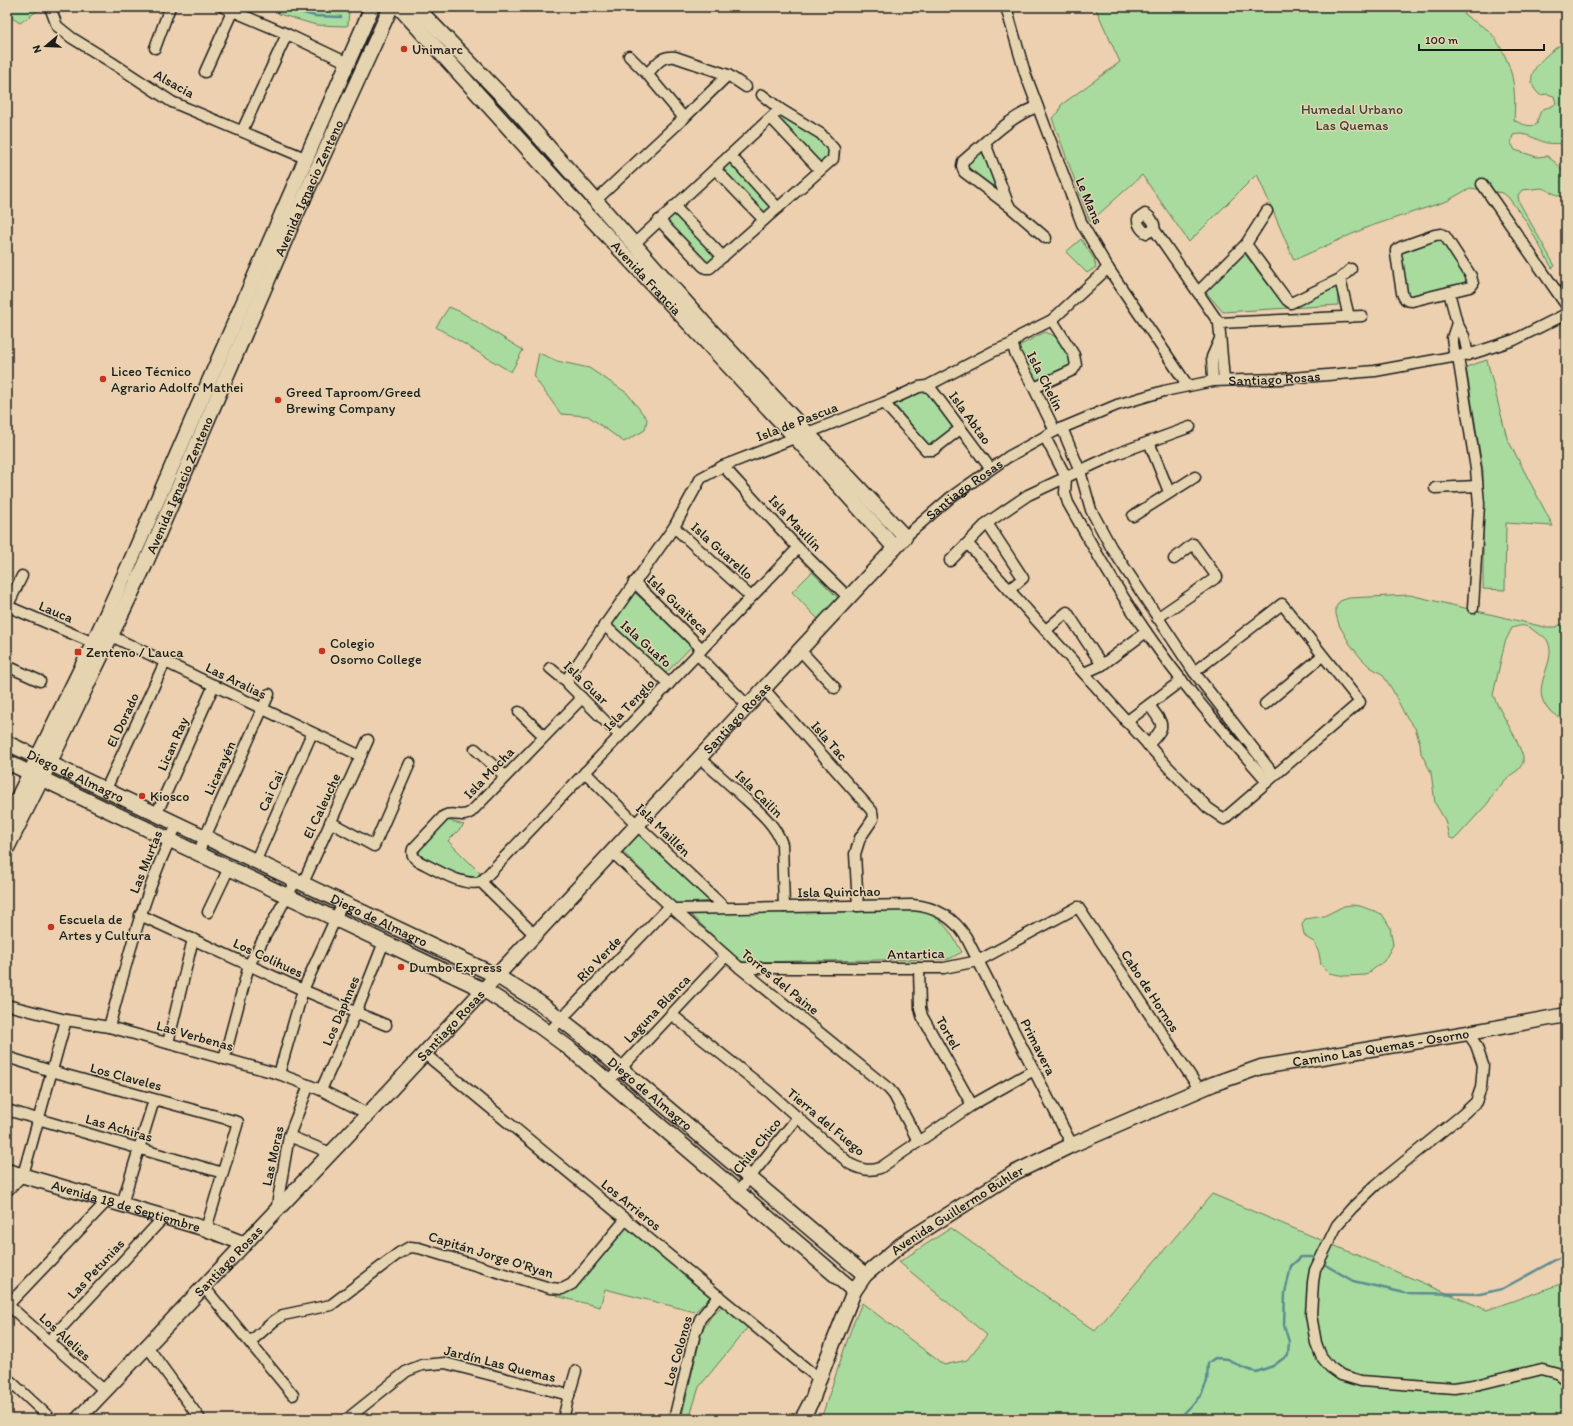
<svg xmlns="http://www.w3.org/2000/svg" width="1573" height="1426" viewBox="0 0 1573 1426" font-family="Itim,sans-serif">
  <rect width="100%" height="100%" fill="#ecd0af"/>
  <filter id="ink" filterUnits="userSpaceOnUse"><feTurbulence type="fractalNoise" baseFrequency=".025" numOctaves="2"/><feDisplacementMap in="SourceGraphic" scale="8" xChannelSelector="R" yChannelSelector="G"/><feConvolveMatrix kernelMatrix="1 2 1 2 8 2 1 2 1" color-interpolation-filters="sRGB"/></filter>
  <g filter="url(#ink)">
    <g fill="#a8db9d" stroke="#627c5c">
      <polygon points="7,7 43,7 20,23 7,15"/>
      <polygon points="279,7 338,7 349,9 348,25 346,26 316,25 279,14 277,12"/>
      <path d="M1095 7H1464L1463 11 1465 15C1472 21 1481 25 1488 30 1494 35 1497 42 1501 48 1514 72 1516 92 1514 120 1521 124 1530 128 1537 124 1538 120 1538 117 1540 113 1543 106 1551 109 1556 103L1554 96 1547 94 1540 95C1516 74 1550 52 1566 41V144C1561 143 1550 144 1547 143 1535 140 1526 131 1513 135L1511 143 1515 150 1537 157 1547 156 1556 163 1566 175V199L1542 188 1522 190 1518 195 1519 202 1555 266 1552 268 1526 221 1508 197 1503 193 1470 188 1447 201 1368 227 1294 260 1257 174 1189 242 1142 175 1090 222 1052 118 1059 112 1061 105 1120 62Z"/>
      <polygon points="780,114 819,137 829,149 829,155 820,164 775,117"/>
      <polygon points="983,147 1001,192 967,167 967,161"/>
      <polygon points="730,161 772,206 763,214 721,169"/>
      <polygon points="674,212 716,257 707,266 666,221"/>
      <polygon points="1081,239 1094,259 1096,267 1087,273 1066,252"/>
      <polygon points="1437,239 1442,240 1465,276 1466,280 1462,284 1409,297 1406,293 1400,255 1402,250"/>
      <polygon points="1244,253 1283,304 1293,306 1337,279 1338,305 1223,312 1205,291"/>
      <polygon points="449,307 461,312 523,350 511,372 436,327"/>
      <path d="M1045 332C1061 337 1068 348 1073 364L1068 370 1038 382 1035 381 1019 349V346Z"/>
      <polygon points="539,353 557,361 589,368 627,393 647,419 645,430 624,442 588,416 561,414 534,377"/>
      <polygon points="1487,360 1507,438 1553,526 1506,523 1505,590 1483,589 1483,471 1466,367"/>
      <polygon points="925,390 933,393 956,426 935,446 929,445 893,403"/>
      <polygon points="812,572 839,599 818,619 792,592"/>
      <polygon points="634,592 693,645 666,673 612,624"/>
      <path d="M1410 595 1544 627H1556L1566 622V719C1560 718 1554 715 1550 711 1526 688 1560 662 1547 640 1545 636 1540 635 1537 633 1527 625 1524 624 1512 628L1505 642 1493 695 1498 706 1515 737 1523 756V763L1518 770 1508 777 1494 793 1488 803 1456 838 1452 839 1449 837 1445 820 1435 803 1431 772 1421 753 1420 743 1415 728 1405 715 1392 689 1382 674 1370 667 1361 658 1350 644 1339 625 1336 614V607L1340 601 1349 598Z"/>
      <path d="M447 820 464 825 448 841 480 873 474 879H465L420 857C415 844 438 829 447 820Z"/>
      <polygon points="636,827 712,901 676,904 617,846"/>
      <polygon points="1352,905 1360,906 1382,914 1390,927 1393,945 1384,961 1366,975 1345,976 1329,973 1321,965 1319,953 1314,942 1307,938 1304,934 1302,925 1305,919 1324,916 1344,906"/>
      <path d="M898 910C906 910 914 909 921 911 942 915 952 935 962 952L949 959 741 962 690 914Z"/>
      <polygon points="1212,1194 1487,1310 1566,1282 1566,1419 821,1419 851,1329 862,1303 944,1365 967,1360 987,1335 899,1262 951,1228 1095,1331"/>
      <polygon points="627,1225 711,1296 695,1312 605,1289 600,1307 556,1296 572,1289"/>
      <polygon points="722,1306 748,1327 699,1387 689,1419 681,1419 702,1331 712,1315"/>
    </g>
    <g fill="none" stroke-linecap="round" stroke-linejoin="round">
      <g stroke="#5b8c91" stroke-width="2.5">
        <polyline points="281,7 315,16 341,17"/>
        <polyline points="1322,1263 1353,1281 1405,1293 1480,1294 1502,1289 1566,1254"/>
        <polyline points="1179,1419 1201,1395 1207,1381 1208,1363 1215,1358 1228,1359 1241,1367 1256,1372 1273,1366 1288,1355 1289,1342 1284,1325 1285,1293 1291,1266 1301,1257 1312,1257 1318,1260"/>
      </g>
      <g stroke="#1c1c1c" stroke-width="13">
        <g id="street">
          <polyline points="50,7 57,26 72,38 111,62 172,102 305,158"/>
          <polyline points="223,7 287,34 348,63"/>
          <polyline points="1006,7 1025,73 1082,224 1108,268 1188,386"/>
          <polyline points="155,48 170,7"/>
          <polyline points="629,56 647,74 684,118"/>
          <polyline points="205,72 232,12"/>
          <path d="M647 74C656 65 661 55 675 57L728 75 746 87"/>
          <path d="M1037 107C1010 116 985 143 963 161L962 166 964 172 1009 206 1046 238"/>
          <polyline points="771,118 820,170"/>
          <polyline points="242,131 287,34"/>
          <polyline points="985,143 1009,206"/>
          <polyline points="730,155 778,208"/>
          <polyline points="715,169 764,220"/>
          <polyline points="1482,184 1566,305"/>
          <polyline points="596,200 684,118 728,75"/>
          <polyline points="674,206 723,257"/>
          <polyline points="659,220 703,266 706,268 710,268 833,159 834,149 821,134 780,109 762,95"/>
          <path d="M1154 229 1147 233C1142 231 1137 224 1138 219L1145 214C1150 216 1156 224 1154 229L1219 323 1224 380"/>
          <path d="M1441 234 1445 236 1471 276 1473 284 1470 287 1412 301C1406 301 1404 299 1402 293L1396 254V250L1401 247 1435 235Z"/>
          <polyline points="634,244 780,109"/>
          <polyline points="1246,244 1287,300 1291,303 1340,279 1351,269"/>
          <polyline points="1340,279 1349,317"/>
          <polyline points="1198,292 1246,244 1267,211"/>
          <polyline points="1449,292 1457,323 1464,336 1468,355"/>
          <polyline points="1219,323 1362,316"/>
          <polyline points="1012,344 1013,345 1015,353 1034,388 1055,431"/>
          <polyline points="1455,357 1452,338 1457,323"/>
          <polyline points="1458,357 1476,469 1479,504 1473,608"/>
          <polyline points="1213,381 1212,357 1220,339"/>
          <polyline points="927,386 932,390 990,468"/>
          <polyline points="1034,388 1073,370 1076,365 1074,355 1052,320"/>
          <polyline points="884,403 926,450 933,450 960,429"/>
          <polyline points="1062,428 1080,471 1091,510 1111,547 1194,672 1274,775"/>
          <path d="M1045 437 1066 477 1065 493 1068 503C1093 547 1118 591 1147 633 1183 686 1225 733 1267 781"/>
          <polyline points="1149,442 1169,492"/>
          <polyline points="723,466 798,548 849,598"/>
          <polyline points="1435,488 1477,486"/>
          <polyline points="1133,516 1195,477"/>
          <polyline points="987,523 1023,578 1009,590"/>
          <polyline points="674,527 751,597"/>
          <path id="s1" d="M905 537 951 497 1008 457 1055 431 1117 405 1164 391 1213 381 1280 379 1375 371 1474 353 1514 340 1566 314"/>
          <polyline points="968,544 1168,767 1208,808 1224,819 1360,702 1282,604 1194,672"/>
          <polyline points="950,561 987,523 1028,495 1116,454 1190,427"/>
          <polyline points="634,582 702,649"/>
          <polyline points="7,606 94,643"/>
          <polyline points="7,607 22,576"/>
          <polyline points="1157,618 1217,577 1193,544 1174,559"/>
          <polyline points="604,625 669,684"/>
          <polyline points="1046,630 1067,612 1102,665"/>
          <polyline points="105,633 361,756"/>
          <polyline points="800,650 835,688"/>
          <polyline points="697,654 748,706"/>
          <polyline points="7,666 40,681"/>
          <polyline points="550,668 562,678 567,681"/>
          <polyline points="1084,673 1102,665 1146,632"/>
          <polyline points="567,681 569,676 674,527 701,478 723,466 884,403 919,387 927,386 994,351 1012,344 1020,336 1052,320 1108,268"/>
          <polyline points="567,681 569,685 620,736"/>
          <polyline points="764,689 872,811 873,819 860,838 855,854 858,906"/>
          <polyline points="1265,704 1322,656"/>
          <polyline points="519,712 544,736"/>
          <polyline points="1126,722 1182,680"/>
          <path d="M1148 745C1167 725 1164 726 1149 705"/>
          <polyline points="475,749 505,776"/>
          <path d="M700 758C713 770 726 781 739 793 755 808 775 823 782 844L784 907"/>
          <polyline points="585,772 637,825 724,907"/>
          <polyline points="106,789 165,662"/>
          <polyline points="157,813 214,685"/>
          <polyline points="330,822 374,846 410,763"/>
          <polyline points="612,852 670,906 740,968 889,1089 894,1095 918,1141"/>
          <polyline points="198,853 269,694"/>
          <polyline points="256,860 312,733"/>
          <polyline points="481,882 798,548"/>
          <path d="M481 882C462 887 436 869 418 861 414 858 411 854 413 849L444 816C453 811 462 819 471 812L582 698"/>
          <polyline points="481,882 535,935"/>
          <polyline points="303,883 368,740"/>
          <path d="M674 909 913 905C936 907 954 918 966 937L1072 1145"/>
          <polyline points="208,912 229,868"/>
          <polyline points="140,915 303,990 386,1025"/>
          <polyline points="740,968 944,968 978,961 1078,907 1200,1090"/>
          <polyline points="919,968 920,1008 922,1016 972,1105"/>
          <polyline points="7,1005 66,1020 109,1027 279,1074 321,1090 368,1114"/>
          <path d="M671 1014 769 1092 850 1164C860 1169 869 1172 880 1168L972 1105 1034 1070"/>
          <path d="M109 1027C128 958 145 887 178 823"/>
          <polyline points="549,1032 670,906"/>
          <polyline points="1468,1033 1476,1045 1483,1065 1481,1088 1476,1102 1462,1115 1376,1185 1352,1208 1337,1225 1315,1270 1313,1282 1311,1315 1316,1343 1321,1356 1330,1367 1341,1375 1361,1381 1454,1388 1480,1384 1542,1369 1557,1373 1566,1380"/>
          <polyline points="168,1043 193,939"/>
          <polyline points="425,1054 819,1379"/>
          <polyline points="7,1057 51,1071 238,1122 206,1229"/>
          <polyline points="224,1059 249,965 296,880"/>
          <polyline points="279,1074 303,990 343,902"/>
          <polyline points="608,1082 726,956"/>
          <polyline points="321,1090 356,1013 384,942"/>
          <polyline points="7,1110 223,1173"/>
          <polyline points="289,1136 331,1153"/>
          <polyline points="7,1191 23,1175 66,1020"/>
          <polyline points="738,1192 798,1117"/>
          <polyline points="122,1204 154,1100"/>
          <polyline points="276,1211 289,1136 309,1085"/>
          <polyline points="204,1287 293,1395"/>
          <polyline points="7,1304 105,1391"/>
          <polyline points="7,1306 108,1200"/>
          <polyline points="49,1341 164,1217"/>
          <polyline points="250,1342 274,1321 283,1315 331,1305 399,1253 410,1247 419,1248 550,1288 562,1289 572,1284 626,1219"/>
          <polyline points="147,1346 200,1419"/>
          <polyline points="7,1378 51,1419"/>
          <polyline points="569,1395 576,1371"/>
          <polyline points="347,1419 407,1371 422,1365 445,1363 569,1395 563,1419"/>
          <polyline points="674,1419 695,1333 700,1319 719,1296"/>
        </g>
      </g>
      <g stroke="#1c1c1c" stroke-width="17">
        <g id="secondary">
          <path id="s2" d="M399 7 584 211 795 437 895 548"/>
          <path id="s3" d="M7 743 497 976 540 1003 581 1035 865 1275"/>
          <polyline points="7,762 484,990 527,1017 569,1048 854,1291"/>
          <polyline points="7,820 92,646 129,565 372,7"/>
          <path id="s4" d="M7 848 50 762 145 565 292 224 391 7"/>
          <path id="s5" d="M7 1171 206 1229 245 1244"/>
          <path id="s6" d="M78 1419 368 1114 905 537 703 322 512 106 416 7"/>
          <path id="s7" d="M802 1419 813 1398 819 1379 854 1291 865 1275 902 1244 1014 1173 1072 1145 1213 1084 1261 1067 1468 1033 1566 1015"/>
        </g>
      </g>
      <use href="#street" stroke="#e6d4b1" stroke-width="10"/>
      <use href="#secondary" stroke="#e6d4b1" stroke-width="14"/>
    </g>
  </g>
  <g fill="#c8321e" stroke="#e6d4b1" stroke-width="1.5">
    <circle cx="404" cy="49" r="4"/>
    <circle cx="103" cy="379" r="4"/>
    <circle cx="278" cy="400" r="4"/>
    <circle cx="322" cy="651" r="4"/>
    <rect x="74" y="648" width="8" height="8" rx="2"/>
    <circle cx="142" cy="796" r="4"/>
    <circle cx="51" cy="927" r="4"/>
    <circle cx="401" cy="967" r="4"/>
  </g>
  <g text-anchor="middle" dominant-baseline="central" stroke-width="3" stroke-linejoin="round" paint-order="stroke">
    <g font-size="14" fill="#1c1c1c" stroke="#e6d4b1" text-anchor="start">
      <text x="412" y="49">Unimarc</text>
      <text x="111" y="371">Liceo Técnico<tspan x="111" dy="16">Agrario Adolfo Mathei</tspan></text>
      <text x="286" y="392">Greed Taproom/Greed<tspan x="286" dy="16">Brewing Company</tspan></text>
      <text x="330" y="643">Colegio<tspan x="330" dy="16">Osorno College</tspan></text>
      <text x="86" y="652">Zenteno / Lauca</text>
      <text x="150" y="796">Kiosco</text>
      <text x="59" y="919">Escuela de<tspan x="59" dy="16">Artes y Cultura</tspan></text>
      <text x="409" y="967">Dumbo Express</text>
    </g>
    <g font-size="14" fill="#1c1c1c" stroke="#e6d4b1">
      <text transform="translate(174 84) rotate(29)">Alsacia</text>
      <text stroke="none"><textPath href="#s4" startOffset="726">Avenida Ignacio Zenteno</textPath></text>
      <text transform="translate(1089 201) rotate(67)">Le Mans</text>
      <text stroke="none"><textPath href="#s2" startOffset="367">Avenida Francia</textPath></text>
      <text stroke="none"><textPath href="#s1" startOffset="412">Santiago Rosas</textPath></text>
      <text transform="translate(1045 381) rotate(63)">Isla Chelín</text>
      <text transform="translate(970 418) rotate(54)">Isla Abtao</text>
      <text transform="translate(797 422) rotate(-21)">Isla de Pascua</text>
      <text stroke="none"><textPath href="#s4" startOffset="402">Avenida Ignacio Zenteno</textPath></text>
      <text stroke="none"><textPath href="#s1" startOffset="76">Santiago Rosas</textPath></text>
      <text transform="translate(795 523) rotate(47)">Isla Maullín</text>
      <text transform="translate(722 551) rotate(42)">Isla Guarello</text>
      <text transform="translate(678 605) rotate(44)">Isla Guaiteca</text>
      <text transform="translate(56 612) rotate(23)">Lauca</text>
      <text transform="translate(646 644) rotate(42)">Isla Guafo</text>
      <text transform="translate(236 681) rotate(26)">Las Aralias</text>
      <text transform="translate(586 683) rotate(44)">Isla Guar</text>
      <text transform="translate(629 705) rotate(-46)">Isla Tenglo</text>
      <text stroke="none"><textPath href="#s6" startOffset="962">Santiago Rosas</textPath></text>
      <text transform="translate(123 720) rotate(-65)">El Dorado</text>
      <text transform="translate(829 741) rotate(49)">Isla Tac</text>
      <text transform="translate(173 744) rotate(-66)">Lican Ray</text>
      <text transform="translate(220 768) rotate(-66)">Licarayén</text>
      <text transform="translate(489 773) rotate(-46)">Isla Mocha</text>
      <text stroke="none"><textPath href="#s3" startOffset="76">Diego de Almagro</textPath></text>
      <text transform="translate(271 791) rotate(-66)">Cai Cai</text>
      <text transform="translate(759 794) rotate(45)">Isla Cailin</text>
      <text transform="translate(322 806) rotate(-65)">El Caleuche</text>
      <text transform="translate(663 830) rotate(44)">Isla Maillén</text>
      <text transform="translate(146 862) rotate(-68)">Las Murtas</text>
      <text transform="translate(839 892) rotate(-1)">Isla Quinchao</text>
      <text stroke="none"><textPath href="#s3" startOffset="412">Diego de Almagro</textPath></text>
      <text transform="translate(916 954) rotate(-1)">Antartica</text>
      <text transform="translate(268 958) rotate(25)">Los Colihues</text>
      <text transform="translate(599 959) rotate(-46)">Río Verde</text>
      <text transform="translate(780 982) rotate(39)">Torres del Paine</text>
      <text transform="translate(1150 991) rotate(57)">Cabo de Hornos</text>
      <text transform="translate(657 1009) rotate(-46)">Laguna Blanca</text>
      <text transform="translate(341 1011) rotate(-67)">Los Daphnes</text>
      <text stroke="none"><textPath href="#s6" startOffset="542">Santiago Rosas</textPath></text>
      <text transform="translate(948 1033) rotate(61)">Tortel</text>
      <text transform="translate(195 1036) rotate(16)">Las Verbenas</text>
      <text transform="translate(1038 1047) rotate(63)">Primavera</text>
      <text stroke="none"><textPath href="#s7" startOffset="729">Camino Las Quemas - Osorno</textPath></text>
      <text transform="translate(126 1077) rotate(15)">Los Claveles</text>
      <text stroke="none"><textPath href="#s3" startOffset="736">Diego de Almagro</textPath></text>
      <text transform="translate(826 1122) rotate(40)">Tierra del Fuego</text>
      <text transform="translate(119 1128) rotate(16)">Las Achiras</text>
      <text transform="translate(757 1146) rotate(-51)">Chile Chico</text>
      <text transform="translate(273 1156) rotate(-78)">Las Moras</text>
      <text transform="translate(631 1205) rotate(39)">Los Arrieros</text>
      <text stroke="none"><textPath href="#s5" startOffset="124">Avenida 18 de Septiembre</textPath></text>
      <text stroke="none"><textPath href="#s7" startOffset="271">Avenida Guillermo Bühler</textPath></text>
      <text transform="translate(491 1255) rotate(17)">Capitán Jorge O'Ryan</text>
      <text stroke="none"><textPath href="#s6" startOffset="218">Santiago Rosas</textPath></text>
      <text transform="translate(96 1269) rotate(-47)">Las Petunias</text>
      <text transform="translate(65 1337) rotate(42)">Los Alelies</text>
      <text transform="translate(678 1351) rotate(-74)">Los Colonos</text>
      <text transform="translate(500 1364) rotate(14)">Jardín Las Quemas</text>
    </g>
    <g font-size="14" fill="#384236" stroke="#e6d4b1">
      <text x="1352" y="109">Humedal Urbano<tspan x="1352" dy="16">Las Quemas</tspan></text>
    </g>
  </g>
  <rect width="1573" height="1426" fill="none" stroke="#e6d4b1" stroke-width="24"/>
  <rect x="12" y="12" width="1549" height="1402" fill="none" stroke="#1c1c1c" stroke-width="1.5" filter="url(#ink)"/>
  <g transform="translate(46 46) rotate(251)" stroke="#e6d4b1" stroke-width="3" paint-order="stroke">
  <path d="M0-3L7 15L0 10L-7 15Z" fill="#1c1c1c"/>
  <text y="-6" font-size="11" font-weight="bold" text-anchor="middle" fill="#1c1c1c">N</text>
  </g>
  <path d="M1419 44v6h125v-6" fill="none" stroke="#1c1c1c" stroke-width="2"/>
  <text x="1425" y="44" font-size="12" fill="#1c1c1c" stroke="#e6d4b1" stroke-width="3" paint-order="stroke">100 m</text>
</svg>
